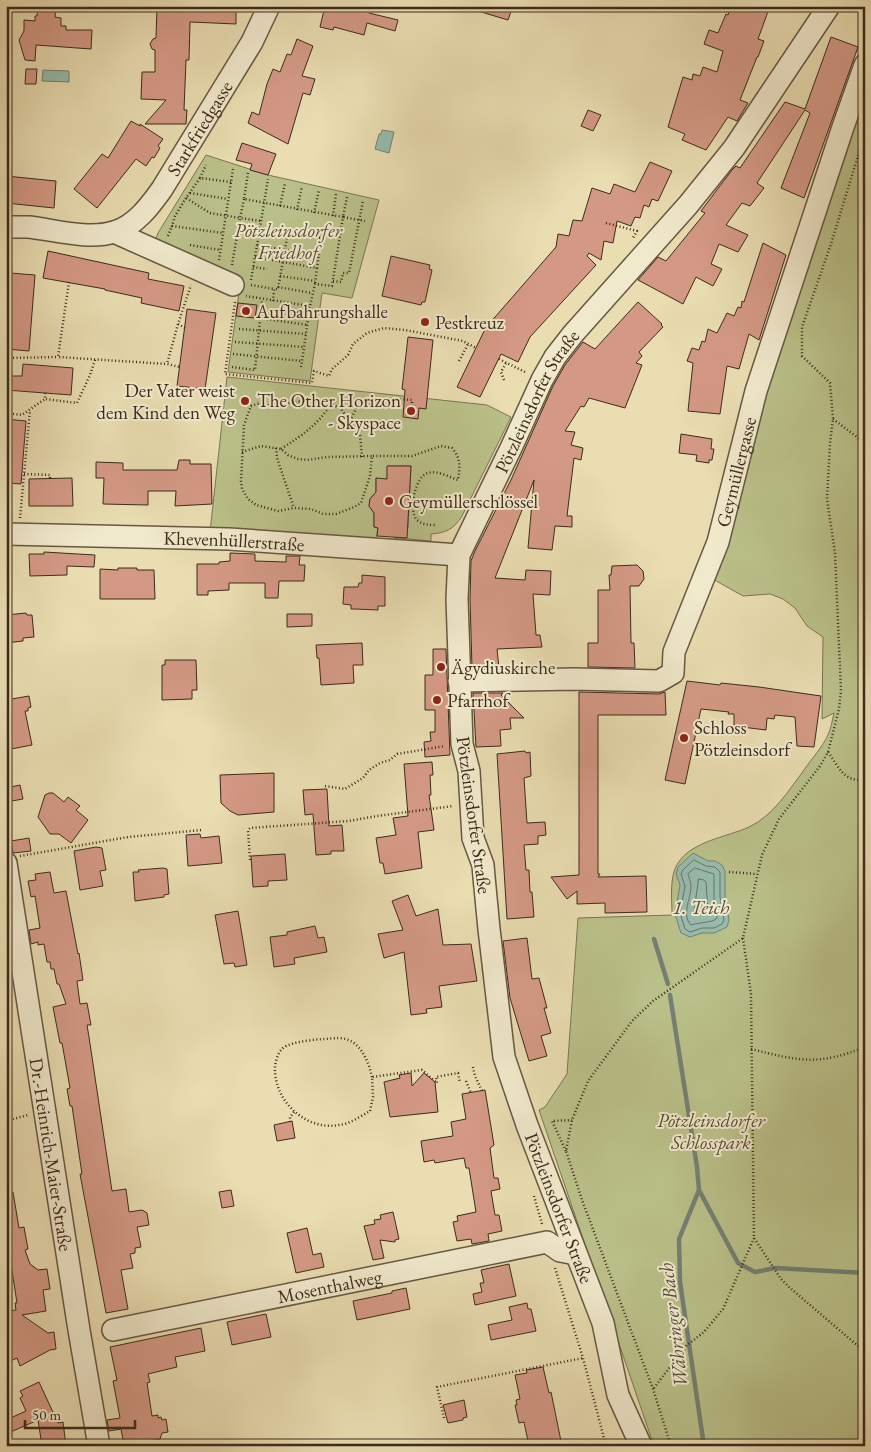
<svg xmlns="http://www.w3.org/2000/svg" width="871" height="1452" viewBox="0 0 871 1452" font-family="'EB Garamond',serif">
  <rect width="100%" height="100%" fill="#e9ddb1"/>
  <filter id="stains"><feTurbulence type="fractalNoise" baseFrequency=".004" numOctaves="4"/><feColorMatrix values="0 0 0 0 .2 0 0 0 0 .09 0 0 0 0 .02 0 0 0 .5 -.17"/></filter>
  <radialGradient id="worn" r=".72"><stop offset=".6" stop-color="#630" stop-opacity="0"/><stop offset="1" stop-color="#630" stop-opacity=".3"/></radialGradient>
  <g fill="#bac089" stroke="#7b7653">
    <path d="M865 87V1446H654L539 1110 545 1107 567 1074 578 918 672 915C672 899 669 876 678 863 692 841 727 837 749 827 773 816 789 790 804 770 812 758 822 748 828 735 831 729 832 721 834 713L822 719 823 637 807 626 795 608 783 599 770 594 743 596 711 578 786 322Z"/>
    <polygon points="206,155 268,175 379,200 352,298 322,293 310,381 228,372 241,278 158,243 156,238 158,233"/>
    <path d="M227 377 487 405 511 417 462 516C454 529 446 533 431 534V541L398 538 395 539V537H406L407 535 405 529 408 528 411 466H388L387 479H376V492L370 499 369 506 374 513V527L378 528 376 539 210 532Z"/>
  </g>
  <g fill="#97bbad" stroke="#738173">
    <polygon points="43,70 69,71 69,82 42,81"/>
    <polygon points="382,130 394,132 389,153 375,149 379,134 381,134"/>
    <polygon points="693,853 708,861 715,861 722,865 725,871 725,897 729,920 727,927 714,933 702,933 690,937 681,933 675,914 680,885 676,874 678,867"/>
  </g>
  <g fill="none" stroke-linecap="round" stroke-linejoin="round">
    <g stroke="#6a7365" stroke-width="1">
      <polygon points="694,860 706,866 715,867 720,872 720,897 724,920 722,924 714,928 702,928 690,932 685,929 680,913 685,886 681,874 683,870"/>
      <path d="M695 868 714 874V898L717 918C713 923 700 922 691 925 681 915 691 899 691 886 691 882 689 878 688 874Z"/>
      <polygon points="699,879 704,880 706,882 708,912 706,914 696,915 694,913"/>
    </g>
    <g stroke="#738173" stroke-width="4.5">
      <polyline points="654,939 668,984"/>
      <polyline points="670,995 697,1167 699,1190 679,1239 680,1282 704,1446"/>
      <polyline points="699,1190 738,1263 755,1272 775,1268 865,1273"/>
    </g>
  </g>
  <g fill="#d49985" stroke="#3c2b1d">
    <polygon points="38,6 56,7 55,17 61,18 61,26 66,26 66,30 92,30 91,49 36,45 35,61 25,60 19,40 24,31 24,20 35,21 35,16 37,16"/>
    <polygon points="157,6 236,6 236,24 190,22 189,60 186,60 184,110 187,110 186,124 145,124 166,100 141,99 142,72 155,72 155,50 152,49 150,44 153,39 156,38"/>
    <polygon points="325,6 371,6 369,13 398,20 395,31 367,23 364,35 334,27 333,30 320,27"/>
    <polygon points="471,6 513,6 508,20 471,9"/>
    <polygon points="731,6 770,6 758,39 764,41 758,57 757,57 740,100 748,103 737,121 728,117 706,150 682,140 685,134 668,127 683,77 692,80 693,74 700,76 703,67 717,72 723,51 704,44 709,30 718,33 726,14 728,15"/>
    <polygon points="831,37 858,47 804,198 781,188 810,113 805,110 757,183 764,188 750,206 742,203 726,225 748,235 738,252 719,244 711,264 722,269 713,286 696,277 683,304 638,280 658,257 666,261 705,213 701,211 732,170 736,166 740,168 785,102 805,109"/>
    <polygon points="297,39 313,46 302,76 315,79 310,95 303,93 288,144 248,123 252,112 259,115 267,84 273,69 280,72 287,54 291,55"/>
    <polygon points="26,69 37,69 36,84 25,84"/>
    <polygon points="588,110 601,115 593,131 581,126"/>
    <polygon points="131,121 140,126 140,124 163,139 158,146 160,148 154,158 152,157 146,166 136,159 97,208 74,189 102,154 108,158"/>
    <polygon points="242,143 276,154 268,175 250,170 252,164 236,160"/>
    <polygon points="650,162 672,171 658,201 652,199 649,207 644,205 640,218 635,217 631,226 617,221 613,243 604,241 601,260 589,253 587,256 596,265 530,337 518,362 501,354 480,397 457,387 488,323 489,324 556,247 558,234 569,236 573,220 582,221 592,188 610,194 614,184 635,192"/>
    <polygon points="6,176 56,181 54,208 6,203"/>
    <polygon points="763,243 786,255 759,340 749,334 739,369 727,366 720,414 688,411 693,363 687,361 692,348 699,350 702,341 705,342 708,329 717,333 727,313 734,316 738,307 741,308 742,301 744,302"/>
    <polygon points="48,251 149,273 148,279 184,286 179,311 141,303 142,298 105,290 105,289 43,278"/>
    <polygon points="391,256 430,265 429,269 432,270 425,302 422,302 421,305 382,296"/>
    <polygon points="10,273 35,275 29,351 6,349 6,315"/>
    <polygon points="638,302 662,324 661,325 663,327 639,352 642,356 636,363 642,365 625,408 589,398 584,407 581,406 565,431 575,432 571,445 583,448 581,460 574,458 567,516 572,516 572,527 555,526 552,550 528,548 534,480 495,578 525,580 526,570 551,571 550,595 533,594 536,635 540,635 542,647 497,649 499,668 472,668 470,599 471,561 475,551 511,480 553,386 565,365 583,342 595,349"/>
    <polygon points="238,303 257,305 255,318 236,316"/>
    <polygon points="187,309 216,313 205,389 177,386"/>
    <polygon points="408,337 433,340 426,409 419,408 418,419 403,417 405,390 402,389"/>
    <polygon points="23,364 73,368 71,395 6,390 6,376 22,376"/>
    <polygon points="6,419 26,421 21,484 6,483"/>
    <polygon points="681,434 712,439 711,449 714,449 712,460 709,460 709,463 696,461 697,455 679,453"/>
    <polygon points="179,460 190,460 190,464 211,464 212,504 175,506 176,491 148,491 148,505 103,504 104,478 96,478 96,462 123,463 123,470 177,470"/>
    <polygon points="387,466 411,466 407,538 377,536 378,528 374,527 374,513 369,506 370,499 376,492 376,478 387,479"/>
    <polygon points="72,478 73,506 29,506 29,479"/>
    <polygon points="44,552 95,555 94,567 67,566 67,575 30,576 29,554 44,554"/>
    <polygon points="230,553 255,554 255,561 286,562 286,556 300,556 299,565 305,565 304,581 279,581 278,598 265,598 265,583 229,583 229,590 208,591 208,595 197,595 197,564 219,564 219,562 230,561"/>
    <polygon points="637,565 643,571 644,579 639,586 630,586 631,643 634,643 635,668 588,667 588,643 598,643 598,590 610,590 609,575 611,575 612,566"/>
    <polygon points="118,568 137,568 137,570 154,570 155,599 100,599 100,569 118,570"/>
    <polygon points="362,575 385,577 385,606 378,606 378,610 355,609 351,609 351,605 343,604 344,587 358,587 359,583 362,583"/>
    <polygon points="26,613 27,615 32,615 34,637 23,638 23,641 6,643 6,615"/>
    <polygon points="287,614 312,614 312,626 287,627"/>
    <polygon points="362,643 363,665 353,665 354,683 321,685 319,658 317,658 316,645"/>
    <polygon points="433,649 446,649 450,755 425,757 424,742 431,741 430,732 435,732 435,710 425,710 425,675 433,675"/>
    <polygon points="165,660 196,660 197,690 192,690 192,699 162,700 162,665 165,665"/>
    <polygon points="687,681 720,685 721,683 759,687 821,696 814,747 797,746 795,717 775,715 774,719 767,718 766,730 734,726 734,714 728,714 729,712 701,709 685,784 665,780"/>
    <polygon points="579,692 659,694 665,692 666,715 598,715 598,874 600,874 598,877 646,876 647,912 605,913 605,903 577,904 577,891 567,899 551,877 579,875"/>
    <polygon points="473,693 503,693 501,695 524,718 510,718 511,729 500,730 501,746 476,747"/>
    <polygon points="29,696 31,707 28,708 28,711 25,711 32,745 6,750 6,738 11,737 6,700"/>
    <polygon points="525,751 526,753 530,752 531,776 524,778 527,823 545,822 546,835 538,836 538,844 524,845 526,870 529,870 530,892 532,892 534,917 507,919 497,754"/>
    <polygon points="432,762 433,775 430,775 431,795 429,795 434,830 418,832 422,868 385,874 383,863 380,863 376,838 396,835 393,818 408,816 404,764"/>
    <polygon points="274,773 274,812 238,815 230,811 221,803 220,775"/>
    <polygon points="20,785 23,799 6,802 6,788"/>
    <polygon points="327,789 329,826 342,825 344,851 331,851 331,854 316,855 313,814 305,815 303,790"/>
    <polygon points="49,793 53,793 64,802 68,797 80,806 76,810 88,820 71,843 59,834 50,834 38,817 45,795"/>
    <polygon points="200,834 201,838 219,836 222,863 188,866 186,835"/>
    <polygon points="29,838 31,851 13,853 11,841"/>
    <polygon points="96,847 102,848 106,870 100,871 103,886 80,890 74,851"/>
    <polygon points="285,854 287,880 268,881 268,886 253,887 251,856"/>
    <polygon points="163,868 167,869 169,894 164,895 164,897 135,901 133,872 139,872 138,870"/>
    <polygon points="50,872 54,893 66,891 78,954 79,953 83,980 77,981 80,1004 87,1003 91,1025 87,1025 89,1037 112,1191 126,1189 129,1212 142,1210 147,1213 149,1225 137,1227 141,1247 135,1248 135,1253 130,1254 133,1268 121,1270 128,1309 106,1313 80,1174 82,1174 72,1106 70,1106 67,1089 70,1088 62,1043 60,1043 53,1007 66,1004 59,984 57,984 54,969 51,969 50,962 47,962 44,944 38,945 38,942 31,944 29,930 40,928 35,896 31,897 28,881 36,880 35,874"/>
    <polygon points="408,895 416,916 438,909 443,945 471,944 477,981 439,986 442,1007 426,1009 427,1013 411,1015 404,952 384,958 378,934 403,930 392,901"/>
    <polygon points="238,911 247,965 235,967 234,963 224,964 215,915"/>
    <polygon points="315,926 318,938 324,937 327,952 294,958 295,964 274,967 270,937 287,935 287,932"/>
    <polygon points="527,938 532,979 539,978 547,1008 544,1008 551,1033 541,1036 547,1056 529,1061 510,998 503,941"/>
    <polygon points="411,1073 412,1086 424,1073 435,1082 438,1112 390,1117 384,1082 400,1078 399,1075"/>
    <polygon points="485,1090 494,1145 490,1148 494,1178 498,1178 500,1189 491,1191 495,1215 499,1215 502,1231 488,1234 489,1241 472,1244 471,1239 457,1241 453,1222 458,1221 457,1216 476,1212 469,1168 466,1168 464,1158 435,1163 434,1160 424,1162 421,1141 453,1136 451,1122 466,1119 462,1094"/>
    <polygon points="292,1121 295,1138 277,1141 274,1125"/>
    <polygon points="231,1190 234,1206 222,1208 219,1192"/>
    <polygon points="6,1192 13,1192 19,1228 24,1227 28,1249 25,1250 30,1264 38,1270 47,1269 50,1289 43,1290 46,1311 22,1315 48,1333 54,1332 56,1349 50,1350 20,1366 17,1358 6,1363 6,1311 16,1310 15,1303 17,1303 11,1264 8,1256 6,1256"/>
    <polygon points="393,1212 399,1239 395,1240 395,1242 380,1240 384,1258 373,1260 364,1226 375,1224 374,1220 381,1219 380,1215"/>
    <polygon points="307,1228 313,1255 321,1253 324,1267 296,1273 287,1233"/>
    <polygon points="509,1264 516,1296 475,1305 473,1294 482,1292 480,1283 484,1283 481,1270"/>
    <polygon points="406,1288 410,1309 357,1320 353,1301 392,1293 392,1291"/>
    <polygon points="527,1303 528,1309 531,1309 536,1331 491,1340 488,1325 512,1320 509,1307"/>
    <polygon points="266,1314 271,1337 232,1345 227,1322"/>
    <polygon points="201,1328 205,1351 175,1357 177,1367 148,1374 150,1382 147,1383 152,1416 158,1415 158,1418 161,1417 162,1420 166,1419 168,1432 162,1433 160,1439 126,1445 125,1440 123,1440 121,1429 109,1431 107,1420 120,1418 113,1381 117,1380 110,1347"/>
    <polygon points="543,1367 549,1393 551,1392 562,1446 529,1446 524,1422 519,1423 515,1405 517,1405 516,1400 520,1399 515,1375 527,1373 526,1370"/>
    <polygon points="39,1382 58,1423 63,1422 66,1446 42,1446 38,1420 6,1434 6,1420 26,1411 20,1398 23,1396 20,1391"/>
    <polygon points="464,1400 467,1417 463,1418 463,1420 448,1423 443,1405"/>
  </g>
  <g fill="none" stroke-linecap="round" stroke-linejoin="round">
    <g stroke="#675842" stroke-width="24">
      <g id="minor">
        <path id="s1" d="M6 227C14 227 22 227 29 227 55 230 89 240 114 232 135 226 150 206 162 189L252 42 269 6"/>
        <polyline points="114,232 233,285"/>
        <path id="s2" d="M6 534 229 539 459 555"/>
        <path id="s3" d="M459 681 574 679 659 681 673 673 674 652 718 542 756 391 843 127 865 65"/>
        <path id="s4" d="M6 863 79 1330 99 1446"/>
        <path id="s5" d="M113 1330 547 1242 560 1251 576 1254"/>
        <path id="s6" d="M641 1446 618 1395 603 1323 527 1125 504 1057 489 929 484 877 483 865 473 838 469 771 462 744 457 599 459 555 511 448 542 380 555 357 573 334 688 205 734 148 829 6"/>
      </g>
    </g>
    <g stroke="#3c2b1d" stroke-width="2.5" stroke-dasharray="1 2.5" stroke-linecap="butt">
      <polyline points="248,173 244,199 343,217 332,286 315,284 310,306"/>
      <polyline points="200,178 206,165"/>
      <polyline points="231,182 200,178 186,198 210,213 240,218 232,265"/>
      <polyline points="190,193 228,199"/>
      <polyline points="347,197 343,217 365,221"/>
      <polyline points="186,198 175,216 172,226 223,233"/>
      <polyline points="244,199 240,218 261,221"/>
      <polyline points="280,206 285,183"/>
      <polyline points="297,210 302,186"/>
      <polyline points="314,213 319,190"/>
      <polyline points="333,216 336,194"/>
      <polyline points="606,223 637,231 633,238"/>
      <polyline points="260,228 268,179"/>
      <polyline points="288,232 301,234 301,232 313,233 312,237 321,238 317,268"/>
      <polyline points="168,236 172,226"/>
      <polyline points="190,245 220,250"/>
      <polyline points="257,245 319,256"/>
      <polyline points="255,257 317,268 315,284"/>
      <polyline points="219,260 233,169"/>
      <polyline points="253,267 267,269"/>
      <polyline points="280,276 315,281"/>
      <polyline points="251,280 260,228 288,232 278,289 274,289 273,301"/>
      <polyline points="333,281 341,282 343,273 349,273 363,201"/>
      <polyline points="69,282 58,357 167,364"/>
      <polyline points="251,285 274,289"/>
      <polyline points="278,287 312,293"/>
      <polyline points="235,302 225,374 312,383 314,371 329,376 332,369 348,355 353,344 367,333 384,328 405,330 463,341 476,348"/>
      <polyline points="260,318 308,325"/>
      <polyline points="178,324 167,364 180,367"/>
      <polyline points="185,328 178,324 191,285"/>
      <polyline points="239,329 306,334"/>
      <polyline points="235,342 304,347"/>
      <polyline points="233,354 302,361 310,306 246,296"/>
      <polyline points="6,358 58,357"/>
      <polyline points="499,359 527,373"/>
      <polyline points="459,361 468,344"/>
      <polyline points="232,367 255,370 262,300"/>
      <polyline points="301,367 302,361"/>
      <polyline points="504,380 501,372 506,363"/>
      <polyline points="45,393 45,399 77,403 90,375 95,360"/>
      <polyline points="6,413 22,415 45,399"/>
      <polyline points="833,419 865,443"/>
      <path d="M350 421 357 407C376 401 393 398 412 400V403"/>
      <polyline points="276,448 277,458 294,508"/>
      <path d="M281 449C302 435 317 426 331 404"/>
      <polyline points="242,452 261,446 281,449 288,455 298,459 307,460 327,457 372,456"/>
      <path d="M362 457 360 434 341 409 332 404 314 399 270 406 260 403 251 406 244 425 241 481 242 489 248 499 256 505 278 511 294 508 311 509 323 514H336L354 507 361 503 370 476 372 456H412L441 446 452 448C461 459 460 467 458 480 449 477 438 470 428 473 415 476 408 511 417 520 423 525 429 525 436 525"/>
      <polyline points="24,474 50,475 50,478"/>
      <polyline points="20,518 30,410"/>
      <path d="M828 752C839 767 843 782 865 780"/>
      <polyline points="325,786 345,789 363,778 369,770 380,763 390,760 397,754 445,746"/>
      <polyline points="20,856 128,837 202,830"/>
      <polyline points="250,860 248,830 250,828 349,821 377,816 453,806"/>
      <polyline points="729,872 756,874"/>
      <polyline points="743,938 751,994 754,1238 781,1279 789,1287 865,1352"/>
      <path d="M751 1049C799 1061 818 1066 865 1047"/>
      <polyline points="473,1067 475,1076 482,1091"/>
      <path d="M372 1077C368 1059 359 1038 338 1038 325 1039 291 1040 282 1049 278 1053 276 1060 275 1066 273 1100 305 1131 339 1125 350 1124 361 1116 370 1111L373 1097 372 1077 422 1070 437 1083 436 1077 458 1073 460 1083"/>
      <polyline points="466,1081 471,1093"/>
      <polyline points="6,1121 28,1115"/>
      <polyline points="290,1122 290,1117 294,1112"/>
      <polyline points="566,1151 552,1121 572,1120"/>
      <polyline points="534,1196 542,1224"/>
      <polyline points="555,1268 583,1358 606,1446"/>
      <polyline points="654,1388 686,1346 704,1332 723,1309 754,1238"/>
      <polyline points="444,1418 437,1387 583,1358"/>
      <polyline points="671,1446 653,1389 582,1200 566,1151 572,1120 588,1081 632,1021 653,1001 743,938 762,855 779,819 820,766 828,752 839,709 841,691 835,553 827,499 830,443 833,419 830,383 802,356 802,327 831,244 865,133"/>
    </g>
    <use href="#minor" stroke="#f1e9cc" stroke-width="21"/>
  </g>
  <g fill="#8f2418" stroke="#f1e9cc" stroke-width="2">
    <circle cx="246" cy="311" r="5"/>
    <circle cx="425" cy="322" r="5"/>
    <circle cx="245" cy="401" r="5"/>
    <circle cx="411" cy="411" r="5"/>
    <circle cx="389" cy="501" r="5"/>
    <circle cx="441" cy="667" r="5"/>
    <circle cx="437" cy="700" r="5"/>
    <circle cx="684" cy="738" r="5"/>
  </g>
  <g text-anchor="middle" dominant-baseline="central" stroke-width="4" stroke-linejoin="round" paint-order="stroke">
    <g font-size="19" fill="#3c2b1d" stroke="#f1e9cc">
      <text stroke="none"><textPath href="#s1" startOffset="246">Starkfriedgasse</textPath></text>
      <text stroke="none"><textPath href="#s6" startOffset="1092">Pötzleinsdorfer Straße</textPath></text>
      <text stroke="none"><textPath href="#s3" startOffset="428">Geymüllergasse</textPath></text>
      <text stroke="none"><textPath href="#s2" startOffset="228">Khevenhüllerstraße</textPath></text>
      <text transform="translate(474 815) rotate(82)">Pötzleinsdorfer Straße</text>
      <text stroke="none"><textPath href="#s4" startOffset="295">Dr.-Heinrich-Maier-Straße</textPath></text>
      <text transform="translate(559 1208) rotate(69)">Pötzleinsdorfer Straße</text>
      <text stroke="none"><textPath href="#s5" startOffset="221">Mosenthalweg</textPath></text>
    </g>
    <g font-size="19" font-style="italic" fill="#554933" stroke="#f1e9cc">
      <text x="288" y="230">Pötzleinsdorfer<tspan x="288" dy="22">Friedhof</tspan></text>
      <text x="711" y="1120">Pötzleinsdorfer<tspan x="711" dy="22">Schlosspark</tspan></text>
    </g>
    <g font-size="19" fill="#3c2b1d" stroke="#f1e9cc" text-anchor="start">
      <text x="256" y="311">Aufbahrungshalle</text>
      <text x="435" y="322">Pestkreuz</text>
      <text x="235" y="390" text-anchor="end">Der Vater weist<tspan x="235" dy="22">dem Kind den Weg</tspan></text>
      <text x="401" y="400" text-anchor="end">The Other Horizon<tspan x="401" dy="22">- Skyspace</tspan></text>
      <text x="399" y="501">Geymüllerschlössel</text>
      <text x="451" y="667">Ägydiuskirche</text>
      <text x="447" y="700">Pfarrhof</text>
      <text x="694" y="727">Schloss<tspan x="694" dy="22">Pötzleinsdorf</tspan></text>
    </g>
    <g font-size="20" font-style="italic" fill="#534f41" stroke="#f1e9cc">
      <text x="701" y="907">1. Teich</text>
      <text transform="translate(673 1325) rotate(-97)">Währinger Bach</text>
    </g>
  </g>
  <rect width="871" height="1452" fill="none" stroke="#e9ddb1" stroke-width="25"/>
  <rect x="8" y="8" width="856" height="1437" fill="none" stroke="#3c2b1d" stroke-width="2.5"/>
  <rect x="12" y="12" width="846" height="1427" fill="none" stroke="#3c2b1d"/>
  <path d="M25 1420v8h110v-8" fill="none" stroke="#3c2b1d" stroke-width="2.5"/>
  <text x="32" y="1420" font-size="15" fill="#3c2b1d" stroke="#f1e9cc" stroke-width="4" paint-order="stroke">50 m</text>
  <rect width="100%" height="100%" filter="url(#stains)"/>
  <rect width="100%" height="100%" fill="url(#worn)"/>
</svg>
